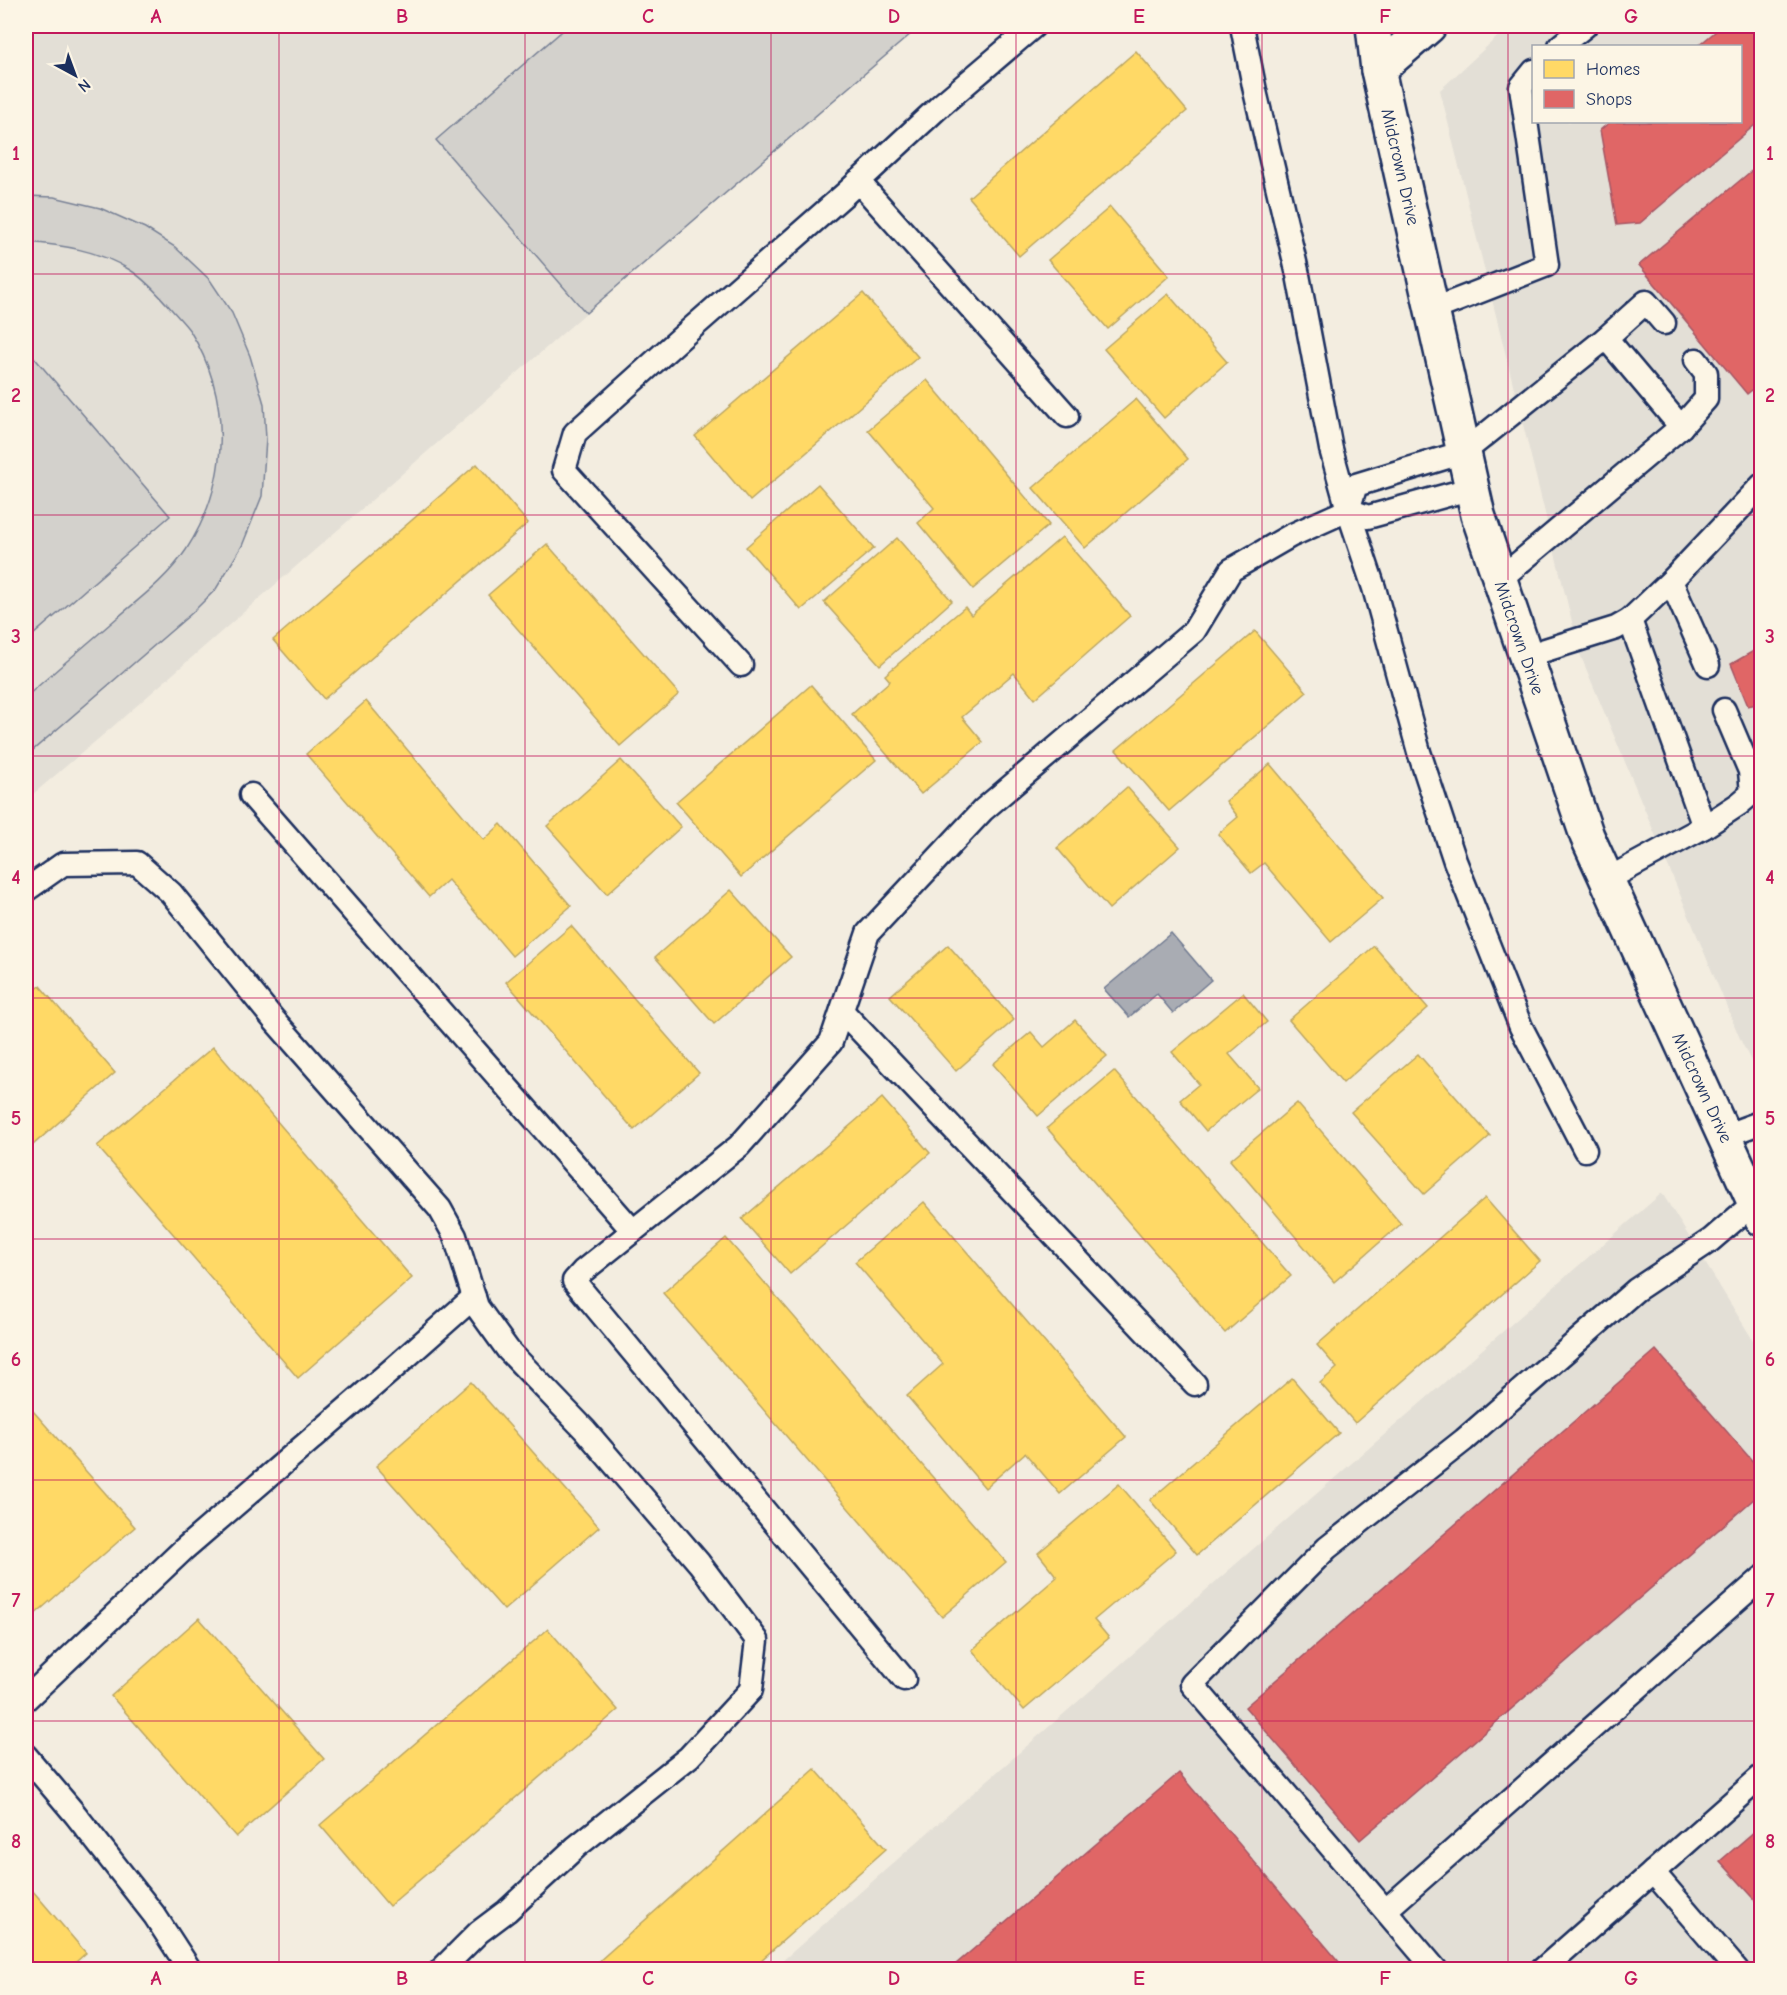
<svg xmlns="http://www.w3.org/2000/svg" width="1787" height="1995" viewBox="0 0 1787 1995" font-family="'Comic Neue',sans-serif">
  <rect width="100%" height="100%" fill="#f3ede0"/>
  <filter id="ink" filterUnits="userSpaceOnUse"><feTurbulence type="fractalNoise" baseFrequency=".0167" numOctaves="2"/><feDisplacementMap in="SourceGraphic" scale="12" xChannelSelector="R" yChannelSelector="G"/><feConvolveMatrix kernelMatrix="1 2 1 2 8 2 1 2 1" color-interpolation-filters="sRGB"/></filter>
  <g filter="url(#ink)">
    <g fill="#e3dfd6" fill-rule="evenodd">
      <polygon points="26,26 920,26 586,313 110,729 26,800"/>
      <path d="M1509 26H1761V1081L1741 1041 1580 654 1440 90ZM1534 46H1740V122H1534Z"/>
      <polygon points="1662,1193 1761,1353 1761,1969 772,1970 958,1806"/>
    </g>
    <g fill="#d3d1cc" stroke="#778095" stroke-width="1.5">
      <polygon points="568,26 905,26 912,33 586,313 436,140"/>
      <path d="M26 196 54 197 100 208 145 228 175 247 210 280 232 313 250 356 264 404 266 439 262 496 242 546 216 589 192 613 26 756V697C56 670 87 644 118 617 143 596 168 577 186 550 229 484 233 399 190 331 185 324 178 317 172 310 160 296 146 280 130 270 98 250 62 245 26 242Z"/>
      <polygon points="26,348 170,516 26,641"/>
    </g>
    <polygon fill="#a9acb3" stroke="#707a91" stroke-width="1.5" points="1171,933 1211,980 1173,1013 1157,994 1129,1017 1104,989"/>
    <g fill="#ffd966" stroke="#bba664" stroke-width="1.5">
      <polygon points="1136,51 1187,111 1019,256 969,197"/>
      <polygon points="1110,207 1169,276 1108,329 1048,260"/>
      <polygon points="863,293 918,357 750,501 695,436"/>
      <polygon points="1168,294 1227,362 1164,418 1104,349"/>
      <polygon points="927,380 1049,525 973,589 918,523 934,508 868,430"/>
      <polygon points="1136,399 1188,459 1085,548 1033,488"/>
      <polygon points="477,464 528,523 324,699 273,640"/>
      <polygon points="818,484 874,548 801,610 746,547"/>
      <polygon points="1062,537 1130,616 1035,699 1014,673 962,717 983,742 921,794 852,714 890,681 885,675 965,607 971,615"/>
      <polygon points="897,538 952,601 880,665 824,602"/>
      <polygon points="547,544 679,694 620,746 488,595"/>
      <polygon points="1255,631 1307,692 1169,811 1116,750"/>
      <polygon points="811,685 876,760 741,877 676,802"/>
      <polygon points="366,701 484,840 501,824 571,906 512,956 448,880 429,897 306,754"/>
      <polygon points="621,760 681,827 607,894 547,826"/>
      <polygon points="1270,764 1383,898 1331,942 1264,863 1251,873 1218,834 1238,817 1226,801"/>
      <polygon points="1127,787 1180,847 1109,909 1057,848"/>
      <polygon points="731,890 791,957 714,1024 655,957"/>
      <polygon points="571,926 699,1073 634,1130 506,982"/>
      <polygon points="948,945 1014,1020 956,1071 890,996"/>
      <polygon points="1374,946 1428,1008 1343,1083 1289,1020"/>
      <polygon points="40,986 115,1073 26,1151 26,998"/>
      <polygon points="1243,993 1267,1022 1229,1054 1258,1088 1206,1131 1180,1100 1199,1084 1172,1052"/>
      <polygon points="1075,1020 1107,1056 1038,1116 993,1064 1031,1032 1044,1047"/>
      <polygon points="213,1047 412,1278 298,1378 97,1146"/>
      <polygon points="1418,1054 1490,1136 1424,1194 1351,1112"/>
      <polygon points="1114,1071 1291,1276 1225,1333 1047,1128"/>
      <polygon points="882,1098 930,1153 790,1274 742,1219"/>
      <polygon points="1297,1103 1401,1224 1334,1282 1230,1160"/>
      <polygon points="1485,1198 1540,1261 1355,1423 1320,1383 1337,1368 1317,1345"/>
      <polygon points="924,1202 1126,1437 1060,1494 1025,1453 985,1488 907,1396 943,1364 855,1262"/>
      <polygon points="726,1238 1006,1562 942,1617 663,1293"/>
      <polygon points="1292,1378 1339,1433 1197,1555 1150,1500"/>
      <polygon points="471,1382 599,1527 504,1610 376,1466"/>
      <polygon points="26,1403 135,1527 33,1616 26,1607"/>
      <polygon points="1119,1484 1176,1551 1094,1620 1109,1638 1024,1710 972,1650 1057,1577 1038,1553"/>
      <polygon points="199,1618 324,1759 236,1837 111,1696"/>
      <polygon points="548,1629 618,1710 389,1906 320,1825"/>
      <polygon points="815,1769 886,1849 750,1970 589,1970"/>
      <polygon points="26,1883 86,1953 67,1970 26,1970"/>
    </g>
    <g fill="#e06666" stroke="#a55664" stroke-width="1.5">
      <polygon points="1711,26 1762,26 1762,119 1640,223 1617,225 1600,130 1610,122 1740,122 1740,46 1698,46 1716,31"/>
      <polygon points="1762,162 1762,382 1747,394 1639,265"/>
      <polygon points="1762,646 1762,703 1748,706 1731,664"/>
      <polygon points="1656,1350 1762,1472 1762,1492 1360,1840 1245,1707"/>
      <polygon points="1179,1773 1346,1970 949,1970"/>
      <polygon points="1762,1825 1762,1907 1720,1861"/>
    </g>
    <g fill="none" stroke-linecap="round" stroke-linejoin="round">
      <g stroke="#1b2f5e" stroke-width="27">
        <g id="service">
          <polyline points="1242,26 1255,91 1298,275 1331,449 1348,510 1374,588 1419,752 1455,861 1521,1027 1585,1150"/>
          <polyline points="1560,46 1585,26"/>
          <polyline points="858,181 1067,416"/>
          <polyline points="1432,310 1547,265 1521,87 1534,71"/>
          <polyline points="1606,338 1681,427"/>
          <polyline points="1348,510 1356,485 1464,452 1606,338 1646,302 1664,323"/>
          <polyline points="1500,579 1681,427 1706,399 1706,373 1696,360"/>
          <polyline points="1671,581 1708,665"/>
          <polyline points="1630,620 1671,581 1762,485"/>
          <polyline points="1526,656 1616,628 1630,620 1704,827 1606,880"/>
          <polyline points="741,665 564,470 575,433 683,336 845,194 940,106 1034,26"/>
          <polyline points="251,795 633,1231"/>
          <polyline points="1704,827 1739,804 1752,793 1750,771 1724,710"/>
          <polyline points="26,890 63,864 137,863 171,893 274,1020 440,1209 455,1236 477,1307 508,1350 585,1430 699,1563 757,1640 751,1690 689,1757 576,1847 507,1911 479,1932 441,1970"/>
          <polyline points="842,1011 1195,1384"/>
          <polyline points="1724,1136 1762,1122"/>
          <polyline points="904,1679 574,1281 583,1271 739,1146 831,1042 868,933 983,810 1194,631 1231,570 1290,536 1348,510 1368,517 1473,488"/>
          <polyline points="26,1699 184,1549 395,1367 474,1297"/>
          <polyline points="26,1756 75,1814 155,1916 190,1970"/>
          <polyline points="1653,1872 1737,1970"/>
          <polyline points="1386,1910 1762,1578"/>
          <polyline points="1436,1970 1192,1684 1327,1548 1464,1440 1636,1290 1711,1240 1754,1203"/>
          <polyline points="1542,1970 1762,1776"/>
        </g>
      </g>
      <g stroke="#1b2f5e" stroke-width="38">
        <polyline id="minor" points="1378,70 1429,26"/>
      </g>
      <g stroke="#1b2f5e" stroke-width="38">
        <polyline id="tertiary" points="1373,26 1378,70 1478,515 1587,836 1762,1219"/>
      </g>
      <use href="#service" stroke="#fcf5e5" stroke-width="22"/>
      <use href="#minor" stroke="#fcf5e5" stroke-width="33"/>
      <use href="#tertiary" stroke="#fcf5e5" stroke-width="33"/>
    </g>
  </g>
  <path fill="none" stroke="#c2185b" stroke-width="1.5" stroke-opacity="0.55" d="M279 26V1970M525 26V1970M771 26V1970M1016 26V1970M1262 26V1970M1508 26V1970M26 274H1762M26 515H1762M26 756H1762M26 998H1762M26 1239H1762M26 1480H1762M26 1721H1762"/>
  <g text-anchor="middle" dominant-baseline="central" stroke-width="6" stroke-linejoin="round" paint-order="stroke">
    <g font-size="18" fill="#1b2f5e" stroke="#fcf5e5">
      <text transform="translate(1400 167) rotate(77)">Midcrown Drive</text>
      <text transform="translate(1519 638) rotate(71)">Midcrown Drive</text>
      <text transform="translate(1702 1088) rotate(65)">Midcrown Drive</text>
    </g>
  </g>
  <rect width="1787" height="1995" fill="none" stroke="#fcf5e5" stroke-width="66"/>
  <rect x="1532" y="45" width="210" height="78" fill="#fcf5e5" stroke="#a2a6af" stroke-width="1.5"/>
  <rect x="1544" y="60" width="30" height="18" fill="#ffd966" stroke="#a2a6af" stroke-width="1.5"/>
  <text x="1586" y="75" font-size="18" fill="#1b2f5e">Homes</text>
  <rect x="1544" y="90" width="30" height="18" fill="#e06666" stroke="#a2a6af" stroke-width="1.5"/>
  <text x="1586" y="105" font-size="18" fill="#1b2f5e">Shops</text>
  <g transform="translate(75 75) rotate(139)" stroke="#fcf5e5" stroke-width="4.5" paint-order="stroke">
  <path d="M0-4.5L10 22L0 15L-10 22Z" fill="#1b2f5e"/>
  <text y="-9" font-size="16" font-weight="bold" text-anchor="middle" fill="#1b2f5e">N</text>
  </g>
  <rect x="33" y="33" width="1721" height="1929" fill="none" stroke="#c2185b" stroke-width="2"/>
  <g font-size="20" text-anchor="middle" font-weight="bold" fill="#c2185b">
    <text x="156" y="23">A</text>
    <text x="402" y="23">B</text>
    <text x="648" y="23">C</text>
    <text x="894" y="23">D</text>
    <text x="1139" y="23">E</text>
    <text x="1385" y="23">F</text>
    <text x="1631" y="23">G</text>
    <text x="16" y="160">1</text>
    <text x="1770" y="160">1</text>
    <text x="16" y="402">2</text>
    <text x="1770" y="402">2</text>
    <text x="16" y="643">3</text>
    <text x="1770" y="643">3</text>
    <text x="16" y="884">4</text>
    <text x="1770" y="884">4</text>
    <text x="16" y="1125">5</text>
    <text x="1770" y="1125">5</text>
    <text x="16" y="1366">6</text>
    <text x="1770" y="1366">6</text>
    <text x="16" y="1607">7</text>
    <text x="1770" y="1607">7</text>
    <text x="16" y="1848">8</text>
    <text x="1770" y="1848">8</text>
    <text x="156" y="1985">A</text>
    <text x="402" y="1985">B</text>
    <text x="648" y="1985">C</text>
    <text x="894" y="1985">D</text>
    <text x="1139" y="1985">E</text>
    <text x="1385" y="1985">F</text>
    <text x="1631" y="1985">G</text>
  </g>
</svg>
